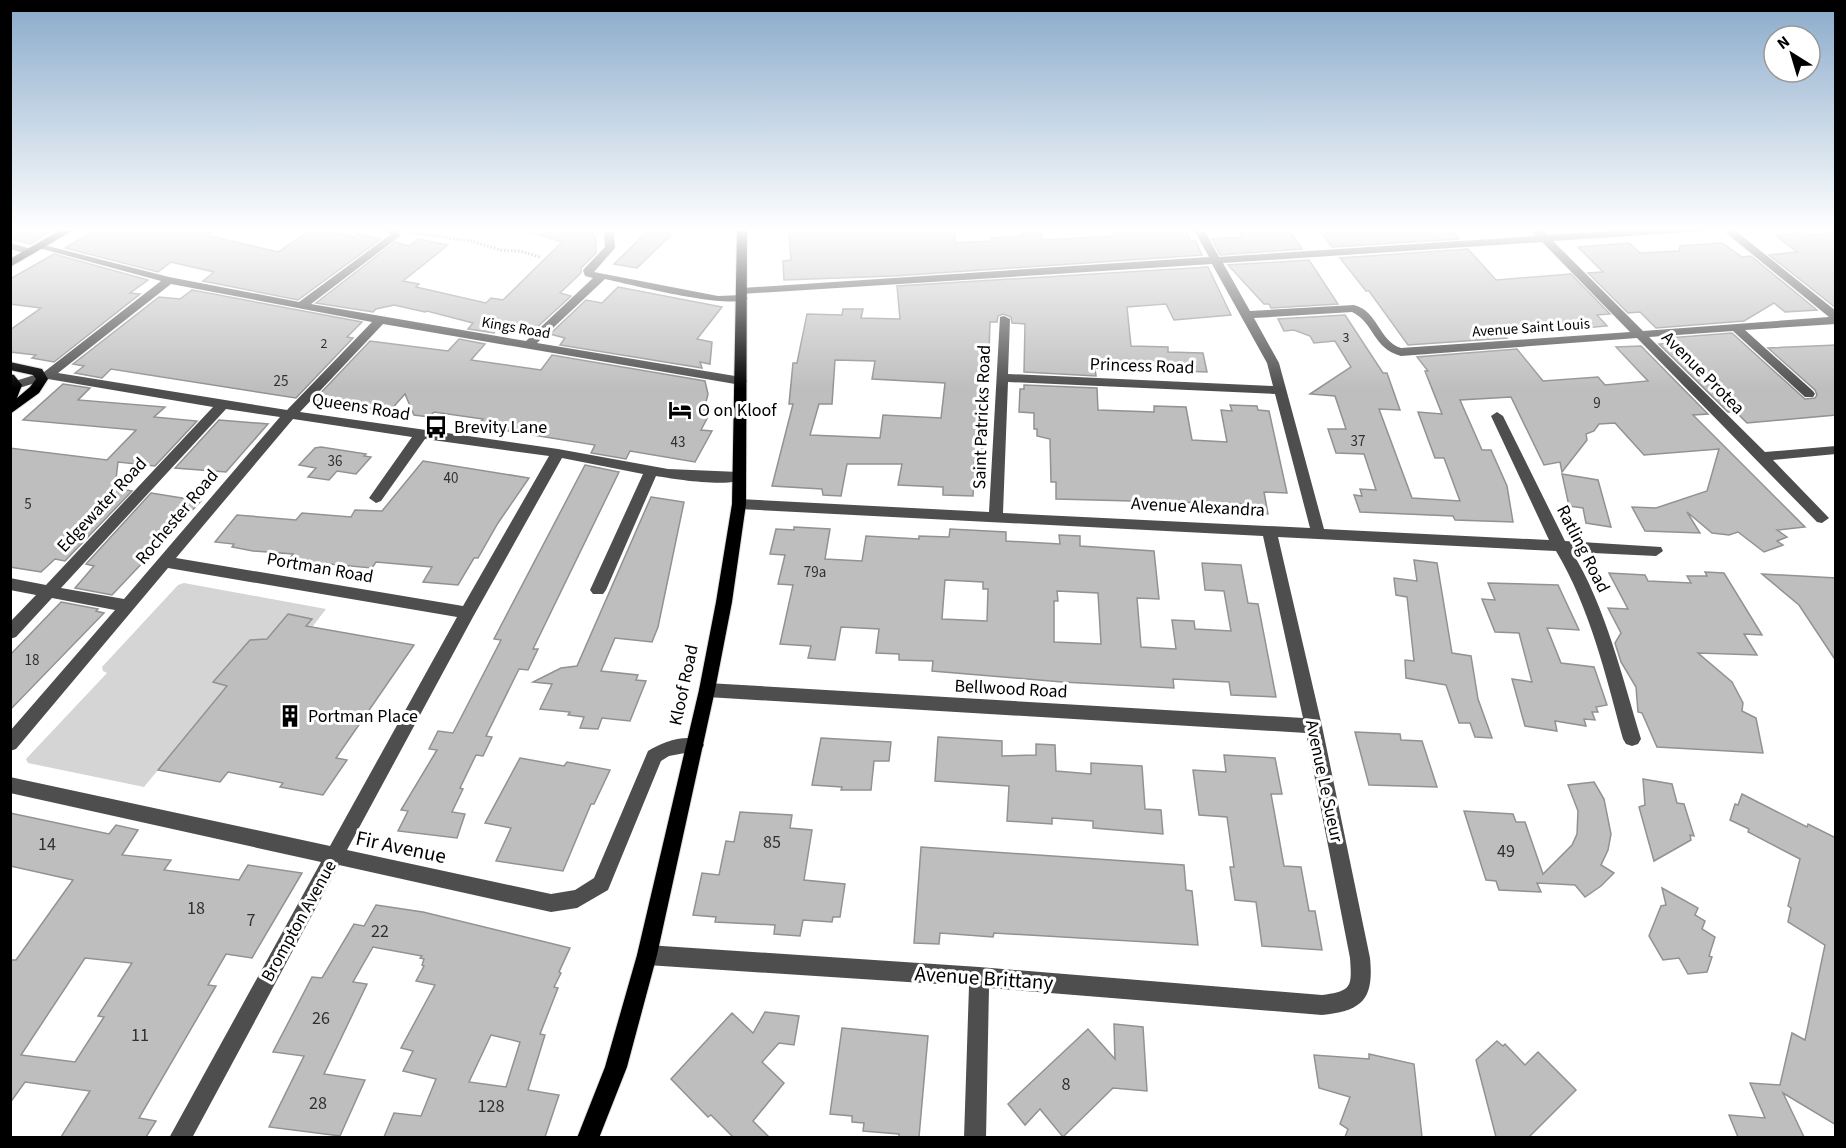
<svg xmlns="http://www.w3.org/2000/svg" width="1846" height="1148" viewBox="0 0 1846 1148" font-family="'Source Sans 3',sans-serif">
  <rect width="100%" height="100%" fill="#fff"/>
  <polygon fill="#d5d5d5" points="184,583 326,609 264,690 230,683 144,787 28,763 26,759 107,673 103,671 102,667 178,585"/>
  <g fill="#bebebe" stroke="#929292" stroke-width="1.5" fill-rule="evenodd">
    <polygon points="10,228 55,228 31,244 10,239"/>
    <polygon points="99,228 217,228 206,235 278,252 313,228 354,237 358,234 381,239 298,300 203,281 214,272 171,262 158,272 65,248"/>
    <polygon points="530,228 591,228 596,241 596,253 581,268 581,273 560,293 571,296 534,330 528,329 525,332 498,328 494,333 468,329 473,323 427,311 425,312 394,305 376,309 373,312 316,303 395,242 409,246 418,239 448,245 403,281 419,284 416,287 486,303 491,298 503,300 562,242 530,232"/>
    <polygon points="651,228 678,228 637,268 614,264"/>
    <polygon points="789,228 952,228 956,243 992,241 991,238 1023,236 1020,228 1038,228 1043,240 1115,236 1111,228 1184,228 1191,241 1195,240 1202,255 894,276 784,280 783,261 791,260"/>
    <polygon points="1236,228 1288,228 1302,249 1220,255 1212,239 1242,237"/>
    <polygon points="1318,228 1450,228 1459,239 1332,247"/>
    <polygon points="1803,233 1805,235 1836,233 1836,308 1769,255 1797,252 1775,235"/>
    <polygon points="1629,243 1640,253 1679,251 1680,246 1722,243 1742,257 1751,256 1817,310 1785,312 1774,303 1744,321 1656,328 1640,312 1628,313 1588,273 1603,272 1578,247"/>
    <polygon points="1468,249 1496,280 1571,274 1610,314 1597,315 1607,326 1551,331 1548,327 1501,331 1507,338 1408,345 1369,291 1366,291 1340,258"/>
    <polygon points="54,254 148,280 130,293 140,294 54,362 32,358 36,355 10,352 10,330 41,308 10,304 10,279"/>
    <polygon points="1309,260 1338,304 1271,308 1269,304 1264,304 1228,265"/>
    <path d="M1208 267 1231 315 1174 320 1166 304 1127 307 1131 346 1168 347V352L1203 353 1207 372 1095 368 1096 376 1024 372 1025 324 1012 323 1011 317 1003 314 998 316 997 322H990L989 352H982L980 391 979 414 987 415 984 453H975L973 496 943 495V487L898 485 902 464H847L841 496 823 495 822 489 772 486 793 404H789L793 363H797L807 314 842 315 843 309H863L861 318 900 319 897 286ZM835 360 875 361 872 379 945 383 941 418 883 415 880 438 810 435 819 404H832Z"/>
    <polygon points="618,287 722,307 697,339 712,342 710,364 700,362 702,368 560,345 565,338 550,334 586,300 602,303"/>
    <polygon points="192,290 362,322 347,337 353,338 296,398 111,369 102,378 75,373 84,366 73,364 159,297 180,299"/>
    <polygon points="1345,315 1383,373 1387,373 1400,410 1379,409 1412,498 1460,501 1444,458 1435,458 1418,412 1442,414 1425,371 1428,371 1417,357 1517,349 1543,381 1598,377 1605,385 1648,381 1616,347 1641,346 1708,414 1693,415 1805,527 1777,530 1787,537 1777,541 1783,545 1764,552 1738,532 1729,535 1712,533 1687,512 1700,533 1645,531 1632,507 1656,508 1707,491 1719,449 1644,455 1615,423 1599,424 1594,431 1586,434 1587,440 1562,472 1560,462 1544,465 1511,397 1460,400 1482,450 1491,450 1507,486 1513,522 1455,520 1453,516 1360,512 1354,495 1362,496 1360,489 1376,490 1364,454 1336,453 1328,429 1346,429 1335,396 1310,394 1351,367 1335,341 1314,343 1310,336 1294,330 1284,331 1278,319"/>
    <polygon points="1732,333 1805,399 1815,398 1817,395 1815,390 1768,348 1836,345 1836,415 1747,423 1736,412 1728,412 1659,344 1672,343 1667,338"/>
    <polygon points="459,339 485,344 471,360 541,370 552,355 705,381 708,394 704,410 711,411 701,430 712,431 695,462 630,451 626,459 591,453 595,445 477,426 483,419 434,412 429,417 414,415 405,394 389,412 314,400 370,341 448,351"/>
    <polygon points="63,384 90,388 78,400 165,407 154,417 197,421 155,466 118,462 115,488 132,491 65,561 55,559 41,572 10,567 10,448 107,460 136,430 23,420"/>
    <polygon points="1024,385 1097,388 1098,410 1154,412 1154,406 1186,407 1192,440 1227,442 1221,410 1232,411 1230,405 1257,406 1258,410 1269,411 1287,493 1264,492 1268,514 1250,513 1248,504 1056,499 1056,482 1051,482 1050,439 1037,436 1037,429 1034,429 1034,413 1019,412 1020,389 1024,389"/>
    <polygon points="219,420 268,424 226,472 175,468"/>
    <polygon points="321,447 366,454 364,456 371,457 356,474 337,471 329,480 308,477 316,468 299,465 315,448"/>
    <polygon points="423,461 529,478 498,523 478,558 474,558 458,585 423,582 432,567 376,562 372,568 307,562 301,570 282,568 293,554 253,551 232,547 234,544 215,542 237,515 296,520 302,513 351,517 355,510 382,511"/>
    <polygon points="585,465 619,472 533,649 538,649 528,670 519,669 486,736 492,737 483,756 476,755 460,788 463,789 452,812 465,814 457,838 398,831 408,811 401,810 437,750 429,749 438,731 453,733 501,640 494,639"/>
    <polygon points="1562,474 1598,480 1611,527 1586,523 1583,508 1569,506"/>
    <polygon points="151,493 201,501 112,595 75,588 94,566 86,564"/>
    <polygon points="651,497 684,502 658,627 652,642 615,638 601,671 638,675 636,680 646,681 630,721 602,718 598,729 580,728 584,717 568,715 570,712 540,709 552,684 533,682 561,668 577,666"/>
    <path d="M794 527 830 529 825 559 862 561 866 536 919 539V536L949 537 950 529 1006 532V541L1060 544 1059 535 1080 536V546L1154 551 1159 599 1137 598 1141 647 1176 649 1172 620 1194 621 1195 629 1231 631 1224 591 1205 590 1202 563 1241 565 1248 603 1258 604 1276 697 1231 695 1229 682 1173 679 1174 688 1062 682 932 671 933 661 899 660V654L876 653 879 629 841 627 835 660 808 658 811 646 780 644 793 585 778 584 785 555 770 554 776 529 794 530ZM945 580 983 582V589H988L987 621 942 619ZM1057 591 1098 593 1101 644 1054 642V601H1058Z"/>
    <polygon points="1414,560 1437,563 1452,653 1471,656 1478,699 1492,738 1475,737 1470,723 1459,723 1446,685 1406,678 1405,660 1414,661 1407,597 1396,595 1394,578 1417,581"/>
    <polygon points="1705,572 1724,573 1762,635 1744,634 1757,655 1698,653 1732,682 1743,703 1742,711 1756,718 1763,753 1657,747 1642,713 1638,712 1636,687 1621,662 1615,643 1621,633 1608,608 1628,609 1609,573 1645,575 1648,581 1691,583 1687,576 1707,576"/>
    <polygon points="1762,574 1836,578 1836,661 1799,605"/>
    <polygon points="1488,583 1558,585 1579,630 1547,628 1561,663 1594,667 1607,705 1596,707 1598,712 1592,712 1595,720 1584,719 1586,726 1555,721 1557,731 1525,726 1512,679 1532,682 1519,633 1495,632 1482,599 1495,600"/>
    <polygon points="61,602 98,609 96,611 104,613 10,710 10,655"/>
    <polygon points="288,614 312,619 306,626 414,645 336,758 347,760 323,795 280,787 283,783 228,772 220,782 158,770 227,686 213,682 250,640 267,639"/>
    <polygon points="1355,732 1400,734 1401,740 1422,741 1437,787 1369,785"/>
    <polygon points="938,737 1002,741 1002,756 1036,755 1036,744 1055,745 1056,771 1091,774 1091,763 1142,766 1145,809 1161,810 1163,834 1093,828 1093,821 1052,818 1052,824 1007,821 1009,786 935,781"/>
    <polygon points="821,738 891,742 889,761 874,761 871,790 841,790 842,787 812,785"/>
    <polygon points="1224,755 1275,758 1282,794 1271,794 1284,866 1301,867 1309,911 1315,911 1322,950 1262,946 1256,902 1235,900 1230,867 1234,867 1227,817 1199,815 1193,770 1226,772"/>
    <polygon points="520,758 564,766 567,762 610,770 594,804 591,804 563,871 496,861 511,828 485,823"/>
    <polygon points="1643,779 1672,784 1677,803 1684,804 1694,836 1690,835 1691,840 1654,861 1639,807 1645,805"/>
    <polygon points="1594,782 1604,799 1611,834 1608,850 1601,865 1614,873 1601,886 1585,897 1575,885 1537,883 1541,892 1499,890 1496,881 1486,880 1464,811 1513,814 1516,822 1525,822 1543,874 1572,845 1577,834 1578,811 1568,785"/>
    <polygon points="1742,794 1807,827 1808,824 1836,838 1836,1125 1783,1093 1804,1137 1738,1137 1729,1115 1765,1118 1750,1083 1780,1085 1792,1033 1805,1040 1825,945 1788,922 1791,908 1788,906 1800,859 1748,832 1749,829 1730,820 1735,804 1738,805"/>
    <polygon points="740,812 792,815 790,828 812,830 804,880 845,884 840,917 833,917 832,922 803,920 800,936 774,934 775,925 715,922 716,917 693,915 702,873 719,875 726,841 734,842"/>
    <path d="M10 813 109 834 116 825 138 830 122 855 171 860 164 870 239 880 248 865 302 873 252 958 226 954 208 985 216 986 139 1118 156 1121 146 1137H61L90 1091 25 1082 10 1103V960H16L73 880 10 866ZM85 958 132 963 98 1016 104 1017 75 1062 21 1055Z"/>
    <polygon points="921,847 1184,865 1186,890 1192,891 1198,945 994,933 993,937 940,933 939,944 914,943"/>
    <polygon points="1662,888 1698,908 1695,915 1705,921 1702,929 1715,937 1709,956 1712,957 1707,972 1688,974 1679,958 1663,960 1649,936 1661,906 1666,905"/>
    <path d="M376 905 423 912 570 948 559 972 561 973 554 987 558 988 540 1034 545 1035 528 1090 559 1095 545 1137H384L394 1113 421 1116 436 1079 403 1071 413 1051 401 1048 435 985 416 981 424 966 422 965 424 959 420 958 422 956 373 947 353 982 367 984 324 1074 365 1080 340 1136 269 1127 304 1056 273 1052 312 977 322 978 354 924 364 926ZM491 1035 520 1042 506 1087 469 1082Z"/>
    <polygon points="765,1012 799,1016 794,1045 779,1043 762,1062 784,1083 753,1121 769,1137 733,1137 711,1115 708,1117 671,1079 732,1013 753,1033"/>
    <polygon points="1114,1024 1143,1027 1147,1091 1113,1088 1063,1137 1040,1109 1025,1125 1008,1104 1088,1029 1115,1059"/>
    <polygon points="842,1028 928,1036 919,1137 899,1137 899,1134 863,1131 864,1123 852,1122 852,1116 830,1114"/>
    <polygon points="1497,1041 1503,1046 1505,1044 1525,1065 1538,1052 1576,1090 1529,1137 1496,1137 1476,1060"/>
    <polygon points="1369,1054 1414,1064 1422,1137 1345,1137 1348,1129 1340,1124 1350,1097 1319,1088 1314,1055 1369,1059"/>
  </g>
  <g fill="none" stroke-linecap="round" stroke-linejoin="round">
    <g stroke="#dbdbdb" stroke-width="2">
      <g id="major">
        <polygon points="64,228 77,228 10,267 10,259"/>
        <polygon points="737,228 747,228 746,504 732,602 715,690 657,955 627,1067 599,1138 577,1138 605,1067 637,955 699,690 716,602 732,504"/>
        <polygon points="10,362 42,369 48,379 39,393 10,414 10,374 14,375 22,385 17,398 30,387 36,379 33,375 10,370"/>
      </g>
    </g>
    <polyline stroke="#707070" stroke-width="3" stroke-dasharray="1.5 2" stroke-linecap="butt" points="408,232 471,241 501,250 520,251 540,257"/>
    <g fill="#4e4e4e" fill-rule="evenodd">
      <path d="M384 228H397L400 236 311 304 526 341 593 278 585 276 583 270 605 247 604 233 601 228H611L614 233 615 248 594 272 718 296 742 295 748 298C732 311 629 284 605 279L537 343 741 377 747 381 741 385 383 324 300 412 558 449 668 469 739 472 746 477C736 489 673 479 656 476L606 590 603 594H593L590 590 643 474 562 458 473 617 347 850 551 894 575 890 594 878 648 751C662 742 684 734 701 740L704 745 701 750 669 756 661 761 608 890 577 908 551 912 339 865 192 1138H169L321 862 10 793V777L330 846 457 617 168 568 16 749 10 751V731L115 610 52 598 16 637 10 639V622L36 595 10 590V578L46 585 213 407 48 379 16 389 12 388V382L44 372 161 281 35 247 40 244 169 277 299 302 390 235ZM171 284 372 322 287 410 58 373ZM226 409 280 417 124 599 61 588ZM293 419 412 437 369 498 376 503 381 501 425 439 549 456 463 606 176 558Z"/>
      <path d="M1193 228H1203L1219 257 1536 236 1529 228H1540L1547 235 1651 228H1711L1706 231 1553 241 1643 331 1829 317 1720 228H1732L1836 311V324L1745 330 1813 391 1815 394 1813 397H1805L1733 331 1649 337 1765 452 1836 446V454L1773 460 1829 518 1822 523 1817 522 1637 338 1401 356C1372 348 1375 323 1352 312L1254 318 1279 363 1324 529 1549 540 1491 416 1497 412 1503 416 1565 541 1661 547 1663 551 1656 556 1572 552C1605 605 1623 679 1641 739L1638 744 1632 746 1626 744 1623 739C1606 676 1590 608 1556 551L1278 537 1322 726 1370 958C1374 999 1363 1011 1322 1015L989 988 986 1138H964L969 986 647 965 640 962 637 955 640 948 647 945 979 967 1322 995C1352 991 1352 987 1350 958L1306 733 707 697 701 695 699 690 701 685 707 683 1303 718 1263 536 739 509 732 504 739 499 989 512 1000 317 1004 316 1010 319 1008 374 1273 386 1267 363 1212 264 742 294 736 291 742 288 1209 257ZM1542 242 1630 332 1401 348C1379 341 1378 311 1354 305L1250 311 1223 263ZM1008 382 1275 394 1310 528 1003 513Z"/>
      <polygon points="10,243 35,250 36,252 31,255 10,249"/>
    </g>
    <use href="#major" fill="#000" fill-rule="evenodd"/>
  </g>
  <linearGradient id="sky" x2="0" y2="1"><stop stop-color="#89aaca"/><stop offset="0.59" stop-color="#fff"/><stop offset="1" stop-color="#fff" stop-opacity="0"/></linearGradient>
  <rect width="1846" height="389" fill="url(#sky)"/>
  <defs>
    <g id="hotel-bare" transform="scale(1.8)"><path d="M-6-4.5h1.5V1H6V5H4.5V3h-9V5H-6ZM-4 0a1.8 1.8 0 1 1 3.6 0ZM.5 0V-2.5h3Q6-2.5 6 0Z" fill="#000" stroke="#fff" stroke-width="2.5" paint-order="stroke"/></g>
    <g id="bus-bare" transform="scale(1.8)"><path d="M-5-6H5V4H4V6H2V4H-2V6H-4V4H-5ZM-3.5-4V0h7V-4ZM-3.5 1.2v1.5H-2V1.2ZM2 1.2v1.5H3.5V1.2Z" fill="#000" stroke="#fff" stroke-width="2.5" paint-order="stroke"/></g>
    <g id="building-bare" transform="scale(1.8)"><path d="M-4-6H4V6H1V3H-1V6H-4ZM-2.5-4.3h1.7v1.8h-1.7ZM.8-4.3h1.7v1.8H.8ZM-2.5-1h1.7V.8h-1.7ZM.8-1h1.7V.8H.8Z" fill="#000" stroke="#fff" stroke-width="2.5" paint-order="stroke"/></g>
  </defs>
  <g fill-rule="evenodd">
    <use href="#hotel-bare" x="680" y="410"/>
    <use href="#bus-bare" x="436" y="427"/>
    <use href="#building-bare" x="290" y="716"/>
  </g>
  <g text-anchor="middle" dominant-baseline="central" stroke-width="6" stroke-linejoin="round" paint-order="stroke">
    <g font-size="14" fill="#303030">
      <text x="1346" y="338">3</text>
      <text x="324" y="344">2</text>
    </g>
    <g font-size="15" fill="#000" stroke="#fff">
      <text transform="translate(516 328) rotate(10)">Kings Road</text>
      <text transform="translate(1531 328) rotate(-4)">Avenue Saint Louis</text>
    </g>
    <g font-size="15" fill="#303030">
      <text x="281" y="381">25</text>
      <text x="1597" y="403">9</text>
      <text x="1358" y="441">37</text>
      <text x="678" y="442">43</text>
      <text x="335" y="461">36</text>
      <text x="451" y="478">40</text>
      <text x="28" y="504">5</text>
      <text x="815" y="572">79a</text>
      <text x="32" y="660">18</text>
    </g>
    <g font-size="18" fill="#000" stroke="#fff">
      <text transform="translate(1142 366) rotate(2)">Princess Road</text>
      <text transform="translate(1703 373) rotate(45)">Avenue Protea</text>
      <text transform="translate(361 407) rotate(9)">Queens Road</text>
      <text transform="translate(982 417) rotate(-88)">Saint Patricks Road</text>
      <text transform="translate(102 505) rotate(-47)">Edgewater Road</text>
      <text transform="translate(1198 507) rotate(3)">Avenue Alexandra</text>
      <text transform="translate(177 517) rotate(-50)">Rochester Road</text>
      <text transform="translate(1583 549) rotate(63)">Ratling Road</text>
      <text transform="translate(320 568) rotate(10)">Portman Road</text>
      <text transform="translate(684 685) rotate(-78)">Kloof Road</text>
      <text transform="translate(1011 689) rotate(3)">Bellwood Road</text>
      <text transform="translate(1324 781) rotate(78)">Avenue Le Sueur</text>
      <text transform="translate(299 921) rotate(-61)">Brompton Avenue</text>
    </g>
    <g font-size="18" fill="#000" stroke="#fff" text-anchor="start">
      <text x="698" y="410">O on Kloof</text>
      <text x="454" y="427">Brevity Lane</text>
      <text x="308" y="716">Portman Place</text>
    </g>
    <g font-size="18" fill="#303030">
      <text x="772" y="842">85</text>
      <text x="47" y="844">14</text>
      <text x="1506" y="851">49</text>
      <text x="196" y="908">18</text>
      <text x="251" y="920">7</text>
      <text x="380" y="931">22</text>
      <text x="321" y="1018">26</text>
      <text x="140" y="1035">11</text>
      <text x="1066" y="1084">8</text>
      <text x="318" y="1103">28</text>
      <text x="491" y="1106">128</text>
    </g>
    <g font-size="21" fill="#000" stroke="#fff">
      <text transform="translate(401 847) rotate(12)">Fir Avenue</text>
      <text transform="translate(984 978) rotate(4)">Avenue Brittany</text>
    </g>
  </g>
  <rect width="1846" height="1148" fill="none" stroke="#000000" stroke-width="24"/>
  <g transform="translate(1792 54) rotate(323)"><circle r="28" fill="#ffffff" stroke="#999999" stroke-width="1.5"/>
  <path d="M0-4.5L10 22L0 15L-10 22Z" fill="#000000"/>
  <text y="-9" font-size="16" font-weight="bold" text-anchor="middle" fill="#000000">N</text>
  </g>
</svg>
